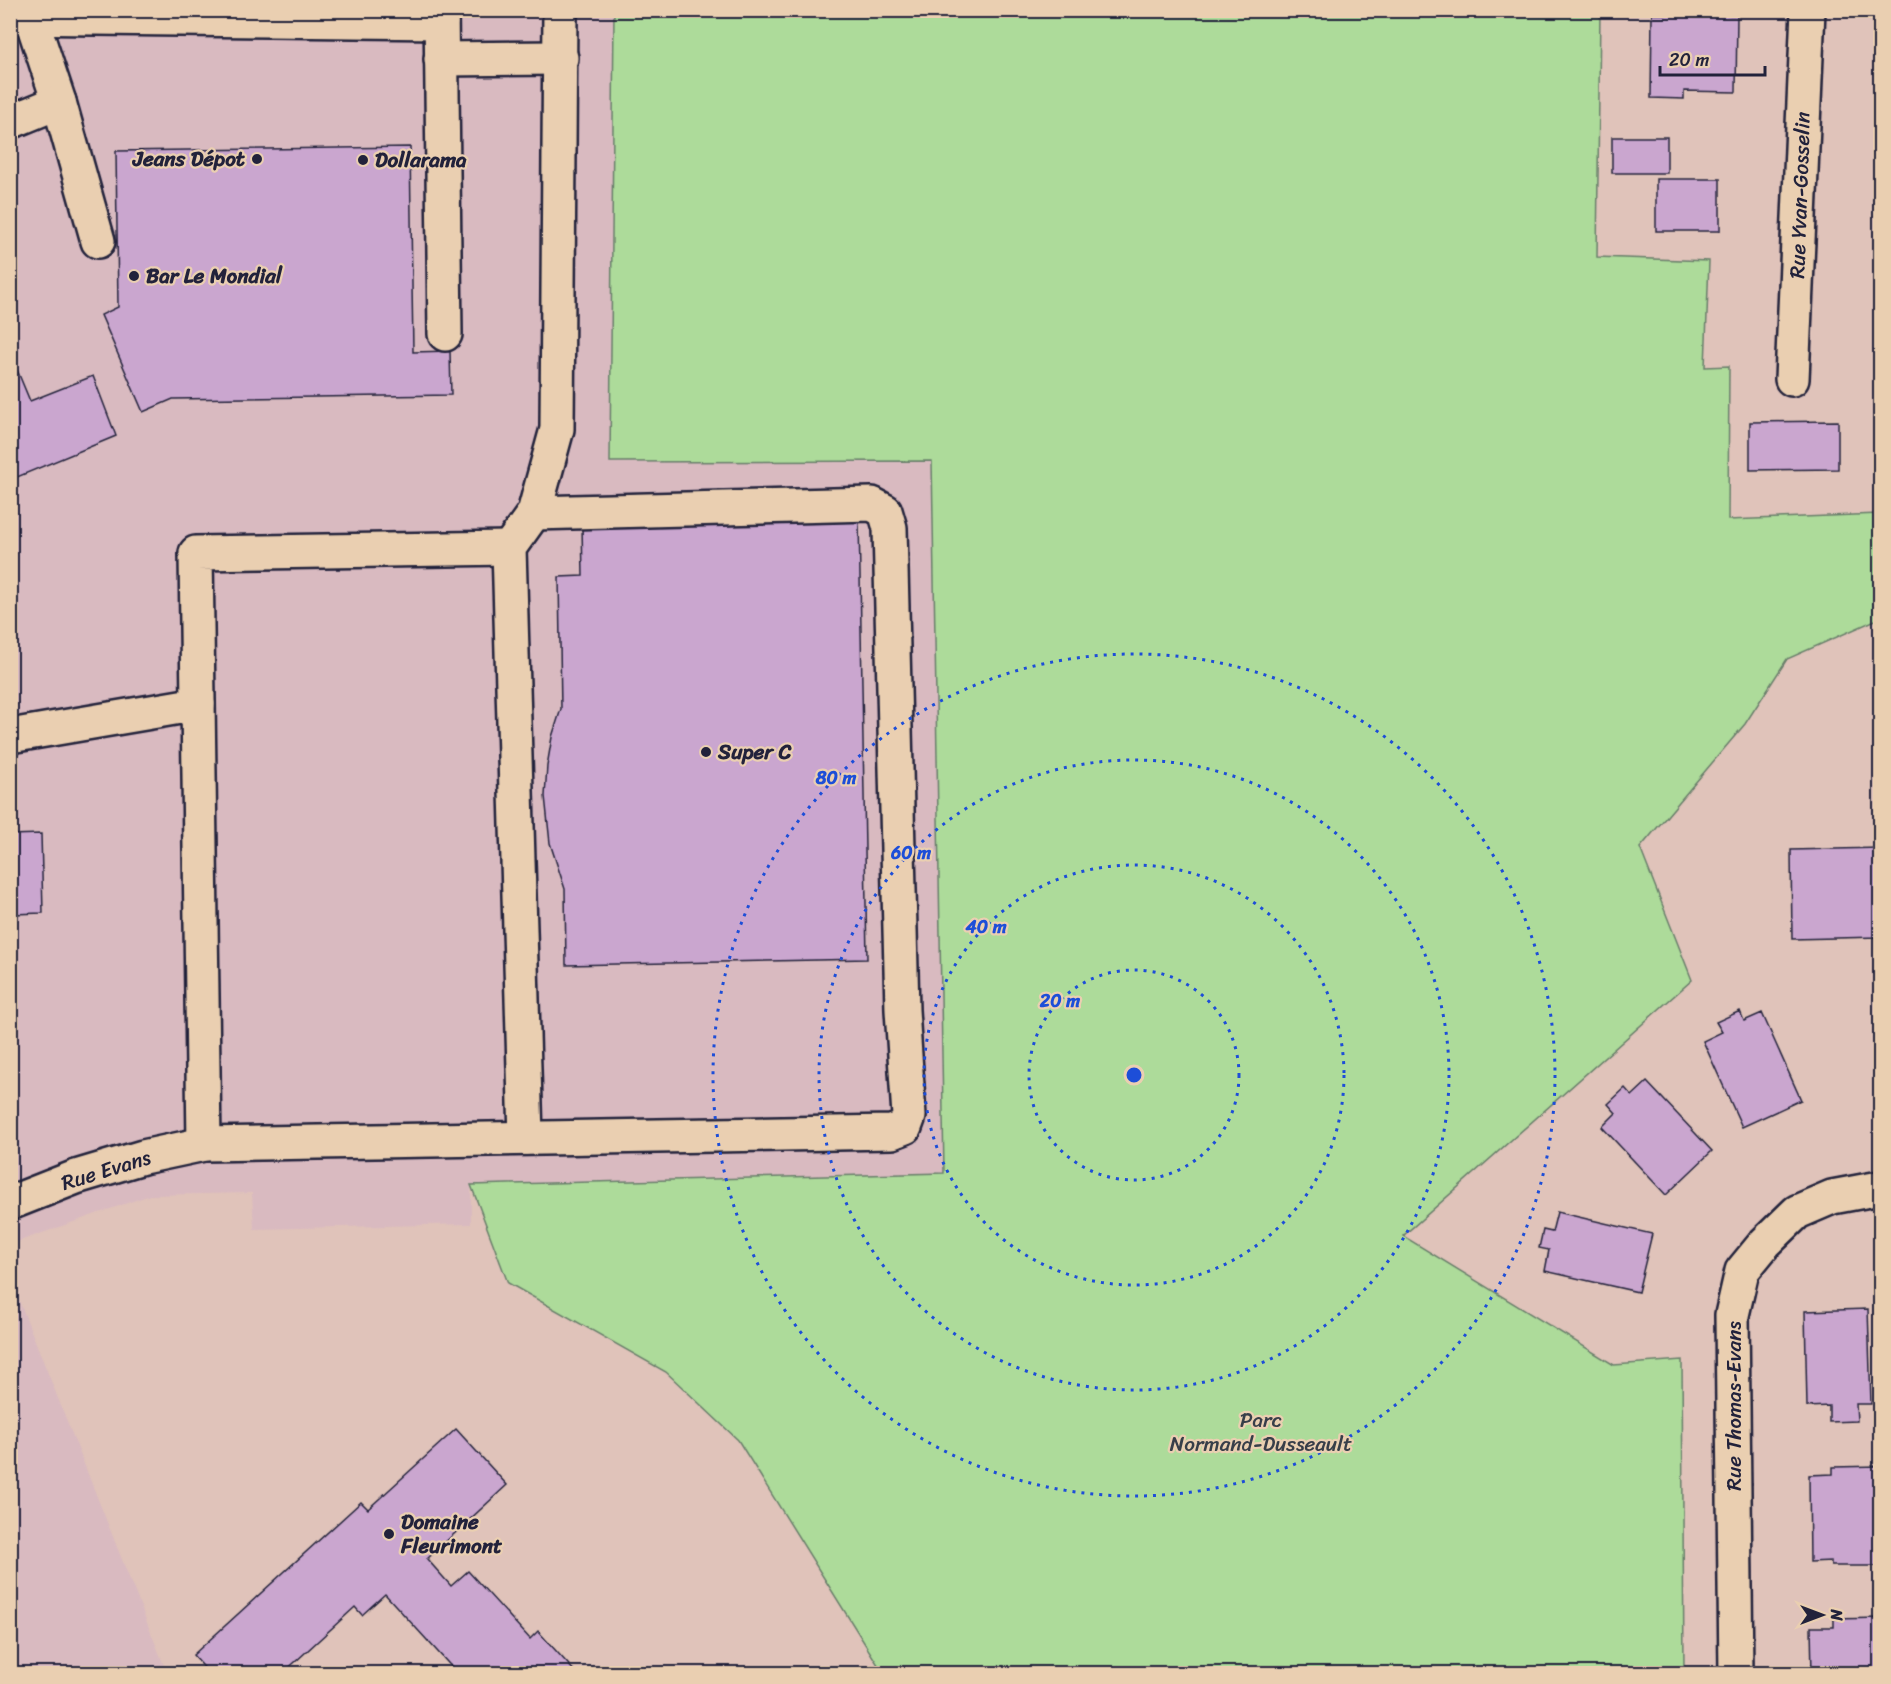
<svg xmlns="http://www.w3.org/2000/svg" width="1891" height="1684" viewBox="0 0 1891 1684" font-family="Sriracha,sans-serif">
  <rect width="100%" height="100%" fill="#e0c3ba"/>
  <filter id="ink" filterUnits="userSpaceOnUse"><feTurbulence type="fractalNoise" baseFrequency=".0167" numOctaves="2"/><feDisplacementMap in="SourceGraphic" scale="12" xChannelSelector="R" yChannelSelector="G"/><feConvolveMatrix kernelMatrix="1 2 1 2 8 2 1 2 1" color-interpolation-filters="sRGB"/></filter>
  <g filter="url(#ink)">
    <g fill="#d9bac0">
      <polygon points="10,11 614,11 610,462 932,461 944,1173 471,1185 471,1224 254,1229 252,1193 150,1195 11,1244"/>
      <polygon points="11,1280 167,1673 11,1673"/>
    </g>
    <polygon fill="#addb9a" stroke="#687e6a" stroke-width="1.5" points="614,11 1600,11 1597,257 1709,261 1705,367 1729,366 1728,520 1879,514 1880,453 1880,618 1787,659 1745,724 1640,848 1692,980 1403,1236 1614,1365 1682,1360 1684,1673 883,1673 738,1440 666,1372 508,1283 471,1185 944,1173 932,461 610,462"/>
    <g fill="#caa6cf" stroke="#22223b" stroke-width="1.5">
      <polygon points="1652,14 1737,15 1736,92 1684,91 1684,99 1651,98"/>
      <rect x="1612" y="137" width="55" height="36"/>
      <polygon points="410,147 413,352 450,351 451,395 173,399 143,412 101,315 118,307 116,151"/>
      <rect x="1656" y="179" width="64" height="52"/>
      <polygon points="10,353 30,401 93,376 116,436 10,480"/>
      <polygon points="1838,421 1838,469 1750,470 1750,422"/>
      <polygon points="859,520 867,959 566,965 565,889 550,843 545,796 547,766 552,737 561,709 559,577 583,576 582,526"/>
      <polygon points="41,834 43,913 12,914 14,974 10,974 10,835"/>
      <polygon points="1880,848 1880,937 1792,939 1791,850"/>
      <polygon points="1740,1011 1744,1021 1762,1013 1801,1100 1742,1127 1703,1041 1722,1032 1716,1022"/>
      <polygon points="1647,1082 1712,1151 1666,1195 1602,1127 1616,1113 1608,1104 1625,1088 1632,1096"/>
      <polygon points="1557,1212 1652,1234 1638,1292 1545,1271 1549,1250 1539,1248 1543,1230 1552,1232"/>
      <polygon points="1868,1309 1871,1404 1856,1404 1857,1421 1829,1422 1829,1406 1807,1407 1805,1311"/>
      <polygon points="456,1429 507,1485 427,1559 451,1586 468,1571 530,1639 538,1631 577,1674 458,1674 385,1594 362,1615 355,1607 282,1674 210,1674 193,1655 361,1502 368,1509"/>
      <polygon points="1880,1466 1880,1566 1831,1566 1831,1561 1810,1562 1809,1475 1833,1474 1833,1467"/>
      <polygon points="1880,1618 1880,1674 1812,1674 1811,1627 1834,1627 1834,1619"/>
    </g>
    <g fill="none" stroke-linecap="round" stroke-linejoin="round">
      <g stroke="#22223b" stroke-width="38">
        <g id="minor">
          <polyline points="31,10 31,17 59,102 98,241"/>
          <polyline points="441,10 445,334"/>
          <polyline points="10,17 441,22"/>
          <polyline points="441,59 561,58"/>
          <polyline points="10,122 59,102"/>
          <polyline points="1792,379 1808,10"/>
          <polyline points="10,736 198,704"/>
          <polyline points="526,1138 509,548 534,513 557,429 560,10"/>
          <polyline points="204,1144 196,553 509,548"/>
          <polyline points="10,1203 76,1177 143,1157 204,1144 892,1132 905,1127 909,1116 902,1010 890,528 885,511 872,504 534,513"/>
          <polyline points="1736,1674 1732,1315 1742,1271 1765,1243 1797,1212 1832,1197 1880,1188"/>
        </g>
      </g>
      <use href="#minor" stroke="#eacfb1" stroke-width="33"/>
    </g>
  </g>
  <g fill="none" stroke="#1d4ed8" stroke-width="3" stroke-dasharray="3 6">
    <circle cx="1134" cy="1075" r="105"/>
    <circle cx="1134" cy="1075" r="210"/>
    <circle cx="1134" cy="1075" r="315"/>
    <circle cx="1134" cy="1075" r="421"/>
  </g>
  <g fill="#22223b" stroke="#eacfb1" stroke-width="2">
    <circle cx="257" cy="159" r="6"/>
    <circle cx="363" cy="160" r="6"/>
    <circle cx="134" cy="276" r="6"/>
    <circle cx="706" cy="752" r="6"/>
    <circle cx="389" cy="1534" r="6"/>
  </g>
  <g text-anchor="middle" dominant-baseline="central" stroke-width="4.5" stroke-linejoin="round" paint-order="stroke">
    <g font-size="21" font-weight="bold" fill="#22223b" stroke="#eacfb1" text-anchor="start">
      <text x="245" y="159" text-anchor="end">Jeans Dépot</text>
      <text x="375" y="160">Dollarama</text>
      <text x="146" y="276">Bar Le Mondial</text>
      <text x="718" y="752">Super C</text>
      <text x="401" y="1522">Domaine<tspan x="401" dy="24">Fleurimont</tspan></text>
    </g>
    <g font-size="21" fill="#22223b" stroke="#eacfb1">
      <text transform="translate(1800 195) rotate(-88)">Rue Yvan-Gosselin</text>
      <text transform="translate(106 1170) rotate(-17)">Rue Evans</text>
      <text transform="translate(1734 1406) rotate(-90)">Rue Thomas-Evans</text>
    </g>
    <g font-size="21" fill="#373e49" stroke="#eacfb1">
      <text x="1261" y="1420">Parc<tspan x="1261" dy="24">Normand-Dusseault</tspan></text>
    </g>
  </g>
  <circle cx="1134" cy="1075" r="9" fill="#1d4ed8" stroke="#eacfb1" stroke-width="3"/>
  <g font-size="18" text-anchor="middle" font-weight="bold" fill="#1d4ed8" stroke="#eacfb1" stroke-width="4.5" stroke-linejoin="round" paint-order="stroke">
    <text x="836" y="784">80 m</text>
    <text x="911" y="859">60 m</text>
    <text x="986" y="933">40 m</text>
    <text x="1060" y="1007">20 m</text>
  </g>
  <rect width="1891" height="1684" fill="none" stroke="#eacfb1" stroke-width="36"/>
  <rect x="18" y="18" width="1855" height="1648" fill="none" stroke="#22223b" stroke-width="2" filter="url(#ink)"/>
  <g transform="translate(1822 1615) rotate(90)" stroke="#eacfb1" stroke-width="4.5" paint-order="stroke">
  <path d="M0-4.5L10 22L0 15L-10 22Z" fill="#22223b"/>
  <text y="-9" font-size="16" font-weight="bold" text-anchor="middle" fill="#22223b">N</text>
  </g>
  <path d="M1660 66v9h105v-9" fill="none" stroke="#22223b" stroke-width="3"/>
  <text x="1669" y="66" font-size="18" fill="#22223b" stroke="#eacfb1" stroke-width="4.5" paint-order="stroke">20 m</text>
</svg>
